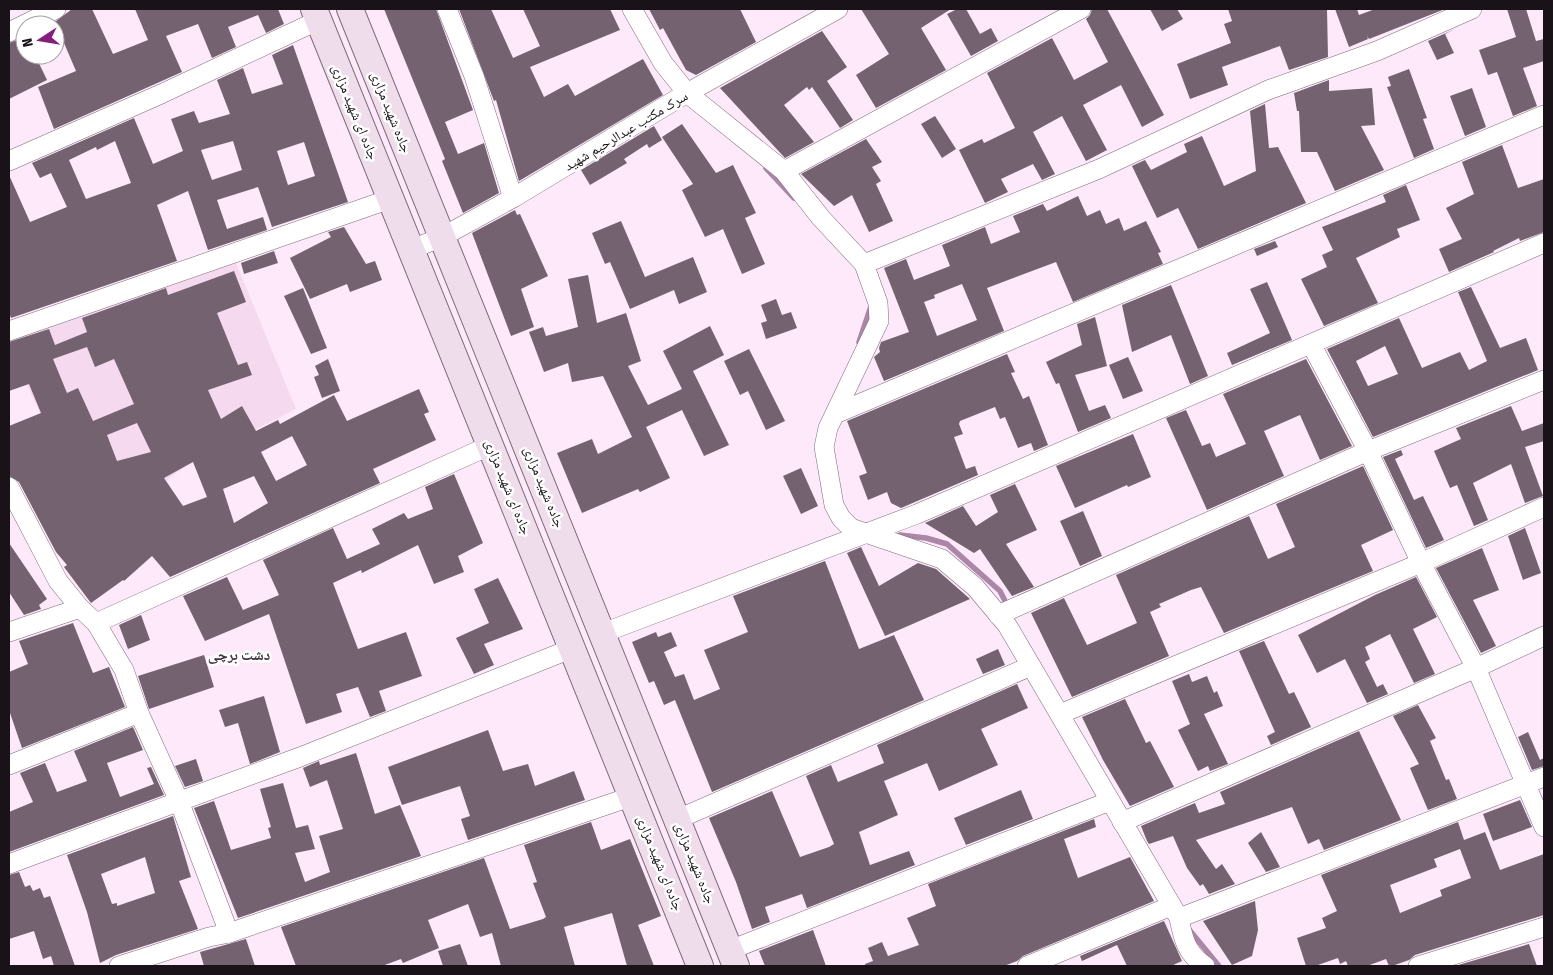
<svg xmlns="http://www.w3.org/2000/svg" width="1553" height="975" viewBox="0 0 1553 975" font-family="'Fira Sans Condensed','Noto Naskh Arabic',sans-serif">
  <rect width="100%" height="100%" fill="#fee9fa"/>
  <polygon fill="#f5daef" points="234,258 296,409 191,462 95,534 9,345 9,337"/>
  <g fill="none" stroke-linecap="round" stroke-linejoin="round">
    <g stroke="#ac86a6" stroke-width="5.5">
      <polyline points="766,168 794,198"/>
      <polyline points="859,342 871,306"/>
      <polyline points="900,535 926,538 947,544 1000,591 1008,607"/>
      <polyline points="1187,927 1219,966"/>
    </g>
  </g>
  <g fill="#746270" fill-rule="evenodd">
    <polygon points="72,9 92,9 113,54 148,40 135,9 278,9 284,24 266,33 258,15 228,27 236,47 212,58 198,24 166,36 182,72 54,129 38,87 76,71 55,22"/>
    <polygon points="384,9 436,9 473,110 445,122 458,154 484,143 499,193 463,213 442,161 445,159"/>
    <polygon points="459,9 491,9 513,58 540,46 523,9 610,9 620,30 530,67 544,97 568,84 575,96 643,59 663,95 519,181 496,100 494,101"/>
    <polygon points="649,9 740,9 756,42 696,75 686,70 663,28 660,30"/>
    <polygon points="861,9 951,9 921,28 946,70 876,108 856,75 889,54"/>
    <polygon points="957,9 966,9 980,34 991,28 998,41 971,56 947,14"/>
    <polygon points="1092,9 1107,9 1164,115 1142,127 1121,85 1083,105 1107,150 1086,161 1062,116 1033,132 1055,174 1042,180 1033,164 1001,179 1008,192 985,203 959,150 982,139 984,143 1015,128 987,73 1052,38 1074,80 1108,62 1086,19 1090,15"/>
    <polygon points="1150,9 1177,9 1183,19 1162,31"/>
    <polygon points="1228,9 1327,9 1328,57 1289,70 1280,46 1222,67 1228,85 1190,99 1177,64 1231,43 1224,24 1232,21"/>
    <polygon points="1335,9 1357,9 1359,15 1375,9 1445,9 1369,39 1367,36 1368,39 1349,47"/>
    <polygon points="1507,9 1526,9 1536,41 1544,39 1544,61 1523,68 1537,106 1513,116 1497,72 1488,75 1479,50 1516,37"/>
    <polygon points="1455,29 1445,34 1454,53 1437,60 1428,41"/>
    <polygon points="822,31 847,67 827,81 853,120 840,128 812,87 809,90 807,87 784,105 814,142 785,158 720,88"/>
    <polygon points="25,37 25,55 35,55 47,80 9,99 9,43"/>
    <path d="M293 45 348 202 272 227 258 187 217 200 227 229 263 217 267 230 208 250 188 191 157 205 177 261 11 318 9 313V175L30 222 67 207 51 173 40 178 32 163 134 118 153 164 183 151 171 119 194 111 199 123 230 114 217 80 243 68 252 94 283 84 272 55ZM115 141 131 183 86 199 69 160 96 147 97 150ZM233 141 242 170 212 180 201 150ZM304 142 315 176 288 185 277 151Z"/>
    <polygon points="1409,69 1427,118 1423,119 1434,149 1414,158 1387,87 1391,86 1388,77"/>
    <polygon points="1329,80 1329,91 1372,88 1375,125 1361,126 1384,170 1335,191 1317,152 1301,152 1299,111 1297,111 1294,93"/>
    <polygon points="1472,88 1486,127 1465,136 1450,96"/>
    <polygon points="1265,104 1269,148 1278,147 1306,203 1198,249 1178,208 1157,218 1132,166 1145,160 1151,170 1187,152 1184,144 1202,136 1224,186 1256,171 1250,111"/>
    <polygon points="935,116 956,149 942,158 921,124"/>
    <polygon points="682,124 716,173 733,165 756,213 745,218 765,264 742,274 723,229 705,237 682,190 693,184 662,137"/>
    <polygon points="654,126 662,140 649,148 647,144 624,159 627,163 590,185 581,170"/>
    <polygon points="866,139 882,162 872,167 881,181 876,184 893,221 869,232 852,195 834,206 801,174"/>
    <polygon points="1502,145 1518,188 1544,179 1544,232 1520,241 1519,238 1493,251 1494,252 1449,272 1439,249 1462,239 1446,208 1474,194 1462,162"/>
    <polygon points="1406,185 1420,220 1397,229 1400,237 1356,258 1378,303 1324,326 1301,279 1327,267 1322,255 1333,250 1322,227 1386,202 1383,195"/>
    <path d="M1078 196 1087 216 1100 210 1106 224 1119 218 1124 231 1146 221 1161 252 1158 253 1163 264 1073 302 1056 262 987 288 1004 331 884 381 874 357 880 352 879 348 881 342 909 332 884 268 906 259 914 280 950 266 942 245 985 227 991 244 1020 232 1013 216 1043 204 1047 211ZM962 284 977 320 937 336 924 302 935 298 934 295Z"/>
    <polygon points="515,210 517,215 520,214 548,276 521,289 534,327 511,336 472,233"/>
    <polygon points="621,221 645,277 693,257 707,292 679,304 674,290 630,309 610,262 605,264 592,233"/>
    <polygon points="344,227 366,264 375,261 382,280 350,292 347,284 310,299 290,258 331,237 328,232"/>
    <polygon points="1275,241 1278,247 1257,256 1254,249"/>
    <polygon points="274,251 278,263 244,274 241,263"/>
    <path d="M234 271 246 302 217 313 238 365 247 362 252 375 208 390 221 419 242 406 256 431 278 420 280 424 334 395 347 421 419 389 429 412 424 414 436 440 373 469 380 483 170 577 152 556 124 581 123 580 91 603 64 567 67 565 56 552 19 482 9 476V426L41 413 29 384 9 391V342L49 329 55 345 87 332 82 318 166 288 168 295ZM87 347 95 367 114 359 134 404 93 421 78 388 67 393 53 359ZM137 423 151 452 117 461 107 435ZM292 436 307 465 276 481 261 452ZM193 462 207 497 183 506 164 478ZM254 476 268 503 234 523 223 489Z"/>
    <polygon points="588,275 597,323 626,313 641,361 628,366 648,405 682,389 663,351 710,326 724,355 693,371 729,445 704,456 682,410 646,427 670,478 640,492 638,489 582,513 557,453 592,439 598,454 632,437 603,376 572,382 568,363 544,372 529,332 543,327 546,336 578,327 568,279"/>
    <polygon points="1267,282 1292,340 1232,365 1227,353 1270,333 1250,289"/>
    <polygon points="1171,285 1208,376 1190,384 1171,335 1132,352 1122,305"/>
    <path d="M1471 287 1500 348 1526 338 1538 370 1373 437 1327 349 1399 318 1422 368 1460 352 1469 370 1487 361 1458 292ZM1385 346 1398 374 1368 386 1356 361Z"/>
    <polygon points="303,288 327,348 311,354 284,296"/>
    <polygon points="776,299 782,315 791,312 797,328 766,339 761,323 767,321 761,305"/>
    <polygon points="1095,317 1107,366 1075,375 1089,411 1105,405 1111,418 1078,432 1059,383 1056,384 1046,362 1082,345 1077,324"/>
    <polygon points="749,349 785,421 766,430 748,391 740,395 724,361"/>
    <polygon points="1007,354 1015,372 1011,373 1023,399 1029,396 1048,445 1034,451 1031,443 1018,448 1005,417 1000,419 995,407 960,421 959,424 963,434 954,437 966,469 975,466 978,475 901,508 891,503 887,492 868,500 859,476 867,473 847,421"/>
    <polygon points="1128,357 1143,391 1123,399 1109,365"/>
    <polygon points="328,359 340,391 322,398 314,377 319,375 315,366"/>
    <polygon points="1306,359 1352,446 1320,460 1300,415 1264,431 1284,476 1207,510 1166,418 1186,410 1202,446 1210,443 1216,457 1246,444 1223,394"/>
    <polygon points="1511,406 1522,431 1544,423 1544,441 1525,447 1543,496 1525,503 1511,464 1473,483 1488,520 1474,526 1457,485 1450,488 1434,451 1461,439 1456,428"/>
    <polygon points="1133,434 1151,477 1128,487 1127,485 1075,508 1056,466"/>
    <polygon points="1401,450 1403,455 1395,459 1414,500 1423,496 1444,540 1426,548 1383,457"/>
    <polygon points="1363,466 1393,530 1361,545 1373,571 1224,633 1201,587 1191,590 1159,604 1161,607 1150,612 1169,656 1072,697 1031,613 1064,598 1087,645 1137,623 1116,575 1249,516 1268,559 1295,547 1276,504"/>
    <polygon points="801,468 818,506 801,514 783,476"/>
    <polygon points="454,474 483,543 458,556 464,572 434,584 418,545 362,573 361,570 333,583 358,649 406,632 422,676 379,691 386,711 370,717 358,687 336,694 342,712 306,724 269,614 205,641 183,596 227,577 243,610 279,595 263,560 333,528 347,559 380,544 372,529 404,513 408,519 433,509 425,487"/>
    <polygon points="1015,484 1037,530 1006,544 1034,587 1012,596 980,549 974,553 925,523 963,506 976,526 998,512 990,495"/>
    <polygon points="1083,511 1102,556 1080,566 1060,521"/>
    <polygon points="1525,528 1541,573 1523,580 1508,536"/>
    <polygon points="9,543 47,599 39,605 41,609 24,615 9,592"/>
    <polygon points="861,547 879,586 918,563 936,569 970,599 885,636 847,553"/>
    <polygon points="1482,548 1499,590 1473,600 1496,646 1481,653 1436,568"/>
    <polygon points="825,561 859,649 894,635 924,700 712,792 675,700 664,705 654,681 649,683 632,642 656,632 658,637 671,632 677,646 664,652 675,677 684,674 694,700 720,689 704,650 748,632 733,596"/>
    <polygon points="1416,577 1437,617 1413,629 1435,674 1414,683 1390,634 1365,647 1370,659 1365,662 1377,687 1383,684 1388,694 1367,703 1345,659 1317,673 1298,635 1375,595"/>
    <polygon points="498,578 523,629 484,644 494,665 474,674 456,638 489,623 474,589"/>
    <polygon points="141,615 150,640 128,649 119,625"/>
    <polygon points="73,623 93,673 109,667 125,707 22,748 9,710 9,672 28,664 19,641"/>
    <polygon points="1264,641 1289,694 1294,692 1311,727 1271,745 1267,736 1275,732 1239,651"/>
    <polygon points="998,649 1005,665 983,674 976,659"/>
    <polygon points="204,655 214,687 149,709 138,676"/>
    <polygon points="1189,674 1192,682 1207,676 1214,693 1217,691 1223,706 1204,714 1228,764 1210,771 1208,766 1198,771 1178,730 1190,724 1172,681"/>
    <polygon points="1017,684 1028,708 981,729 998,765 939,791 927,763 884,781 898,815 859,832 870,865 909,851 915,865 807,908 802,894 765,907 770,922 752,929 736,882 709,818 772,791 800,857 829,847 834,844 806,776 831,765 838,782 884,763 877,745"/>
    <polygon points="264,696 280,752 250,764 238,723 225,727 219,710"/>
    <polygon points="1125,699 1146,743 1150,741 1174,787 1130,806 1103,760 1082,717"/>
    <polygon points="1418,705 1436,738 1430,741 1446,780 1449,779 1457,799 1428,810 1410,768 1419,764 1393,716"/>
    <polygon points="133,727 143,750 107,763 120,797 154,784 147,768 151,767 164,795 9,852 9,812 33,802 20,773 45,763 57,792 87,781 74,751"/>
    <polygon points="488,730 503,771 528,764 535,786 574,771 585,800 468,840 461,819 470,816 460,786 402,805 388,767"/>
    <polygon points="1359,731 1401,820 1324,850 1319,839 1308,844 1292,807 1196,840 1216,869 1222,864 1235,884 1209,894 1203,884 1200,886 1187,868 1173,836 1149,844 1147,841 1141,826 1195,803 1199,813 1225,804 1220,792"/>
    <polygon points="1528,732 1540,760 1544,758 1544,766 1532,770 1518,737"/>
    <polygon points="356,753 375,814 400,805 421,856 238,918 194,808 214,801 231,850 271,838 268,828 271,827 260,789 283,783 296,828 308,825 315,849 295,853 305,882 330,872 319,836 343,829 327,780 310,787 303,768 319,761 320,765"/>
    <polygon points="196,759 203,781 185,787 175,766"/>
    <polygon points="1021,790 1033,819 966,845 954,818"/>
    <polygon points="1520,800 1532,827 1493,841 1483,814"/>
    <path d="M173 816 191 877 179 881 198 929 116 955 100 963 87 912 67 855ZM145 857 155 893 117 906V903L112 904 101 874Z"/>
    <polygon points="1094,819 1096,827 1064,839 1078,878 1130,857 1154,901 1023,956 1017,961 1004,966 865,966 865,964 873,961 868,948 882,942 888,956 919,945 907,918 936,906 928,884"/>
    <polygon points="591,822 601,850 630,839 661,916 638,925 654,966 627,966 612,913 564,927 575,966 501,966 492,933 480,937 468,904 428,920 439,948 403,963 401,959 382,966 296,966 281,927 484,858 510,929 543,919 546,917 533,883 537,882 524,845"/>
    <path d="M1458 822 1464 840 1485 832 1500 870 1544 854V915L1415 955 1409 960 1392 966H1389L1386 959 1367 966H1348L1346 961 1340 964 1338 958 1315 966H1306L1297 938 1326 928 1322 918 1337 911 1321 875ZM1460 849 1471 878 1440 890 1442 896 1400 913 1390 885 1437 867 1434 859Z"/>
    <polygon points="1261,832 1280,867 1266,872 1248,843"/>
    <polygon points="19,872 25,887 30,885 33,891 40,888 44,898 50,896 75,966 54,966 51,956 43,959 34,931 9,939 9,875"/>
    <polygon points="1255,901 1258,930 1252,956 1232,965 1203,921"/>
    <polygon points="1164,921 1182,961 1171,966 1127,966 1117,945 1082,961 1080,956"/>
    <polygon points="813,930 826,966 765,966 759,951"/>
    <polygon points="246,939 255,966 204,966 200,952"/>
    <polygon points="460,944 468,966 443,966 438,951"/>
    <polygon points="1529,944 1537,966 1455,966"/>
  </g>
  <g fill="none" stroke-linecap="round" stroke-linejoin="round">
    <g stroke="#7e6c7a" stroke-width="20">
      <g id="street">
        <polyline points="447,9 474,76 513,198"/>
        <path d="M632 9 663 63 687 93 784 171 821 218 864 264 878 303 879 321 828 428 824 447 834 505 841 518 851 528 942 559 975 587 1007 625 1179 918C1183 939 1187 954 1205 966"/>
        <polyline points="9,32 56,9"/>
        <polyline points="9,161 161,94 319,20"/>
        <polyline points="784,171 1081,9"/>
        <polyline points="412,249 442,237 513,198 687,93 838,9"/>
        <polyline points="864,264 1099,169 1268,90 1377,51 1472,9"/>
        <polyline points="9,331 390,199"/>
        <polyline points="1311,344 1368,451 1421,563 1476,668 1544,827"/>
        <polyline points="835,414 1544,115"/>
        <polyline points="9,487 58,581 80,608 96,623 124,670 139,713 179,801 229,933"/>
        <polyline points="998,615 1368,451 1544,380"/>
        <polyline points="96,623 491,445"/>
        <polyline points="9,632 80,608"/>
        <polyline points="603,633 917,514 1544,243"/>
        <polyline points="1060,714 1421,563 1544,507"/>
        <polyline points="9,765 139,713"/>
        <polyline points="678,819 1031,666"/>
        <polyline points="1122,822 1476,668 1544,636"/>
        <polyline points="9,864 300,757 573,648"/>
        <polyline points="1179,918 1544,777"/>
        <polyline points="730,950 1110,801"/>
        <polyline points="119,966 209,937 229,933 633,796"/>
        <polyline points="1027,966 1171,906"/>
        <polyline points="1418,966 1544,927"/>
      </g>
    </g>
    <g stroke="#7e6c7a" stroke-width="28">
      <g id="secondary">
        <polyline points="314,9 700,966"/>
        <polyline points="350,9 736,966"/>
      </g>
    </g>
    <use href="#street" stroke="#fff" stroke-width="19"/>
    <use href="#secondary" stroke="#efddec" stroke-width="26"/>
  </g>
  <g text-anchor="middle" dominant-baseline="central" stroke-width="5" stroke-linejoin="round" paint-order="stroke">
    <g font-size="14" fill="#191218" stroke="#fff">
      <text transform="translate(355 112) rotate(68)">جاده ای شهید مزاری</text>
      <text transform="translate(391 112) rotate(68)">جاده شهید مزاری</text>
      <text transform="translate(626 131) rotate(-31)">سرک مکتب عبدالرحیم شهید</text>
      <text transform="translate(508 487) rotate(68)">جاده ای شهید مزاری</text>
      <text transform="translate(544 487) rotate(68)">جاده شهید مزاری</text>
      <text transform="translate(660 863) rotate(68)">جاده ای شهید مزاری</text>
      <text transform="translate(695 863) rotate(68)">جاده شهید مزاری</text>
    </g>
    <g font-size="15" font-weight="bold" fill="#443442" stroke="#fff">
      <text x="239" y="655">دشت برچی</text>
    </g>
  </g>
  <rect width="1553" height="975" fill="none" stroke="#191218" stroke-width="20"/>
  <g transform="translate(40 40) rotate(258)"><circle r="24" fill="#ffffff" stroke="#a3a0a3"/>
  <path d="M0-4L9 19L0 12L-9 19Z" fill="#8a1c80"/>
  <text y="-8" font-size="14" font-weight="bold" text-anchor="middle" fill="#191218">N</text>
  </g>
</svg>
